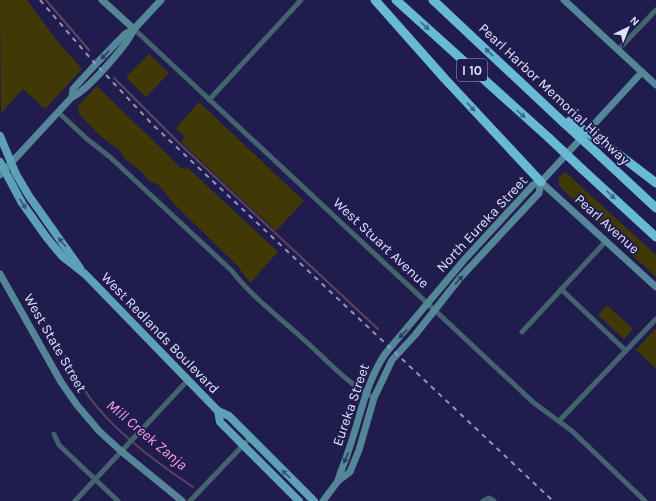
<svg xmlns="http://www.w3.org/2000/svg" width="656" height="501" viewBox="0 0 656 501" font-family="Karla,sans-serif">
  <rect width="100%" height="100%" fill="#201d4e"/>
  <g fill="#403906">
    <polygon points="0,0 27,0 57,41 82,69 45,109 23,89 1,113"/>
    <polygon points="149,54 169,73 146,97 126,77"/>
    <polygon points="97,86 182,169 188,168 278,252 250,283 237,265 175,205 159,185 148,180 142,172 125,159 119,150 98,134 79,114 78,106"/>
    <polygon points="199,102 304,201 276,231 181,142 185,137 176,128"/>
    <polygon points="565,172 656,255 656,277 563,190 559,185 559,177"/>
    <polygon points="607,305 633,329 624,339 598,315"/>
    <polygon points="655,329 656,330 656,369 636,350"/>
  </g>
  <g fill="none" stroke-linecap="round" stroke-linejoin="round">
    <g stroke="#5e445f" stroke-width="2">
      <polyline points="46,0 89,50"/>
      <polyline points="114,78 181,145 378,329"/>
      <path d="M65 356C73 370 81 385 90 398 114 431 160 465 193 487"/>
    </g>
    <g stroke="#45636e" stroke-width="5">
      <polyline points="134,29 534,403 572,431 645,501"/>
      <polyline points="618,50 656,10"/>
      <polyline points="209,100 301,0"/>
      <path d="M58 112 87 139 110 157 232 271C252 297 278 316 301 337 325 358 346 383 374 398"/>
      <polyline points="561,289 626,351"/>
      <polyline points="522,332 606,241"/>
      <polyline points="559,421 656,319"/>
      <polyline points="54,434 59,445 118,501"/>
      <polyline points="75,501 188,380"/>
      <polyline points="190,501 250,438"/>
      <polyline points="483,501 489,498 494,501"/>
    </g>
    <g stroke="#548697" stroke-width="7">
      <polyline points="102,0 134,29"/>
      <polyline points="564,0 656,85"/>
      <polyline points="72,97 73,89 95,65 125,34 134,29 161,0"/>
      <path d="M0 175 72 97C87 91 128 44 134 29"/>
      <polyline points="541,182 656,287"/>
      <polyline points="0,274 61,382 77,405 99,431 121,451 182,501"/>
      <path d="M338 481C340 471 345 463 348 452 360 419 365 384 385 354L464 260 533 185 541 182 642 72"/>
      <polyline points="323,501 338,481 350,472 359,450 374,398 392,360 415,335 460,278 539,193 541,182"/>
    </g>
    <g stroke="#5ea1b7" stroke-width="8">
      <polyline points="0,136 16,174 29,196 80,268"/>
      <polyline points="0,162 22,203 47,238 62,256 85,274 218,411 229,416 314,501"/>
      <polyline points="218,411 220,422 299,501"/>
    </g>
    <g stroke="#68b9d3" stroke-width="9">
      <polyline points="375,0 445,79 541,182"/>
      <polyline points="396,0 549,138"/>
      <polyline points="433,0 564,123"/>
      <polyline points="605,144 656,183"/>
      <polyline points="597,153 656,208"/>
      <polyline points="582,169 656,237"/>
    </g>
    <polyline stroke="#9595b8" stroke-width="2" stroke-dasharray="5 5" stroke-linecap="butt" points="40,0 91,59 152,124 553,501"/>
    <g stroke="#68b9d3" stroke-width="9">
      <polyline points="570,121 605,144"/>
      <polyline points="564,123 597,153"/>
      <polyline points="549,138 582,169"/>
    </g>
  </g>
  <defs><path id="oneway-solid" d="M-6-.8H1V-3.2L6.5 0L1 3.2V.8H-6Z"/></defs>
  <g fill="#40638a">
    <use href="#oneway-solid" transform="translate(425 26) rotate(42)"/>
    <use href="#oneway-solid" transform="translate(489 52) rotate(-137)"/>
    <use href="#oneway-solid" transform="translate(471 107) rotate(47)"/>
    <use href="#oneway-solid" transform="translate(521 114) rotate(42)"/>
    <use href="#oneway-solid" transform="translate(611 195) rotate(43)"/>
  </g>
  <g fill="#303c64">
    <use href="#oneway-solid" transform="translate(105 55) rotate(134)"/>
    <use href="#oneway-solid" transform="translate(459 280) rotate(-48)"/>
    <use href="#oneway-solid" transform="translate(403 334) rotate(133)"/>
    <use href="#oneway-solid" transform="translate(346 458) rotate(113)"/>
  </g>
  <g fill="#395278">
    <use href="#oneway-solid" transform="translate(23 204) rotate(57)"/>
    <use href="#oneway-solid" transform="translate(62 242) rotate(-129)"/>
    <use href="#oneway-solid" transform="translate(286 474) rotate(-136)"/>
  </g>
  <g text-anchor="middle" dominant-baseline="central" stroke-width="4" stroke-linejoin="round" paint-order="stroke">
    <rect fill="#201d4e" stroke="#a6a6c7" stroke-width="1" x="457" y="59" width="30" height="22" rx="3"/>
    <g font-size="13" font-weight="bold" fill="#dfe1fb">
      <text x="472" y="70">I 10</text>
    </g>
    <g font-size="14" fill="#dfe1fb" stroke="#201d4e">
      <text transform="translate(554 94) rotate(43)">Pearl Harbor Memorial Highway</text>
      <text transform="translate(482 224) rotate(-47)">North Eureka Street</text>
      <text transform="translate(607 224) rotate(42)">Pearl Avenue</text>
      <text transform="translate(381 243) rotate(43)">West Stuart Avenue</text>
      <text transform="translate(160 333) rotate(46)">West Redlands Boulevard</text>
      <text transform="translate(55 343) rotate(60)">West State Street</text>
      <text transform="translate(351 405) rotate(-71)">Eureka Street</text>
    </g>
    <g font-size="15" font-style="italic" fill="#ff9fdd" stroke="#201d4e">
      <text transform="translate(147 435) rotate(40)">Mill Creek Zanja</text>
    </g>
  </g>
  <g transform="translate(628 28) rotate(43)" stroke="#201d4e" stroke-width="3" paint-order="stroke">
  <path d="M0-3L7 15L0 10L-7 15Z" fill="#dfe1fb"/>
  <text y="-6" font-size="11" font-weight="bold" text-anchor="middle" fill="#dfe1fb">N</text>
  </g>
</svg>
